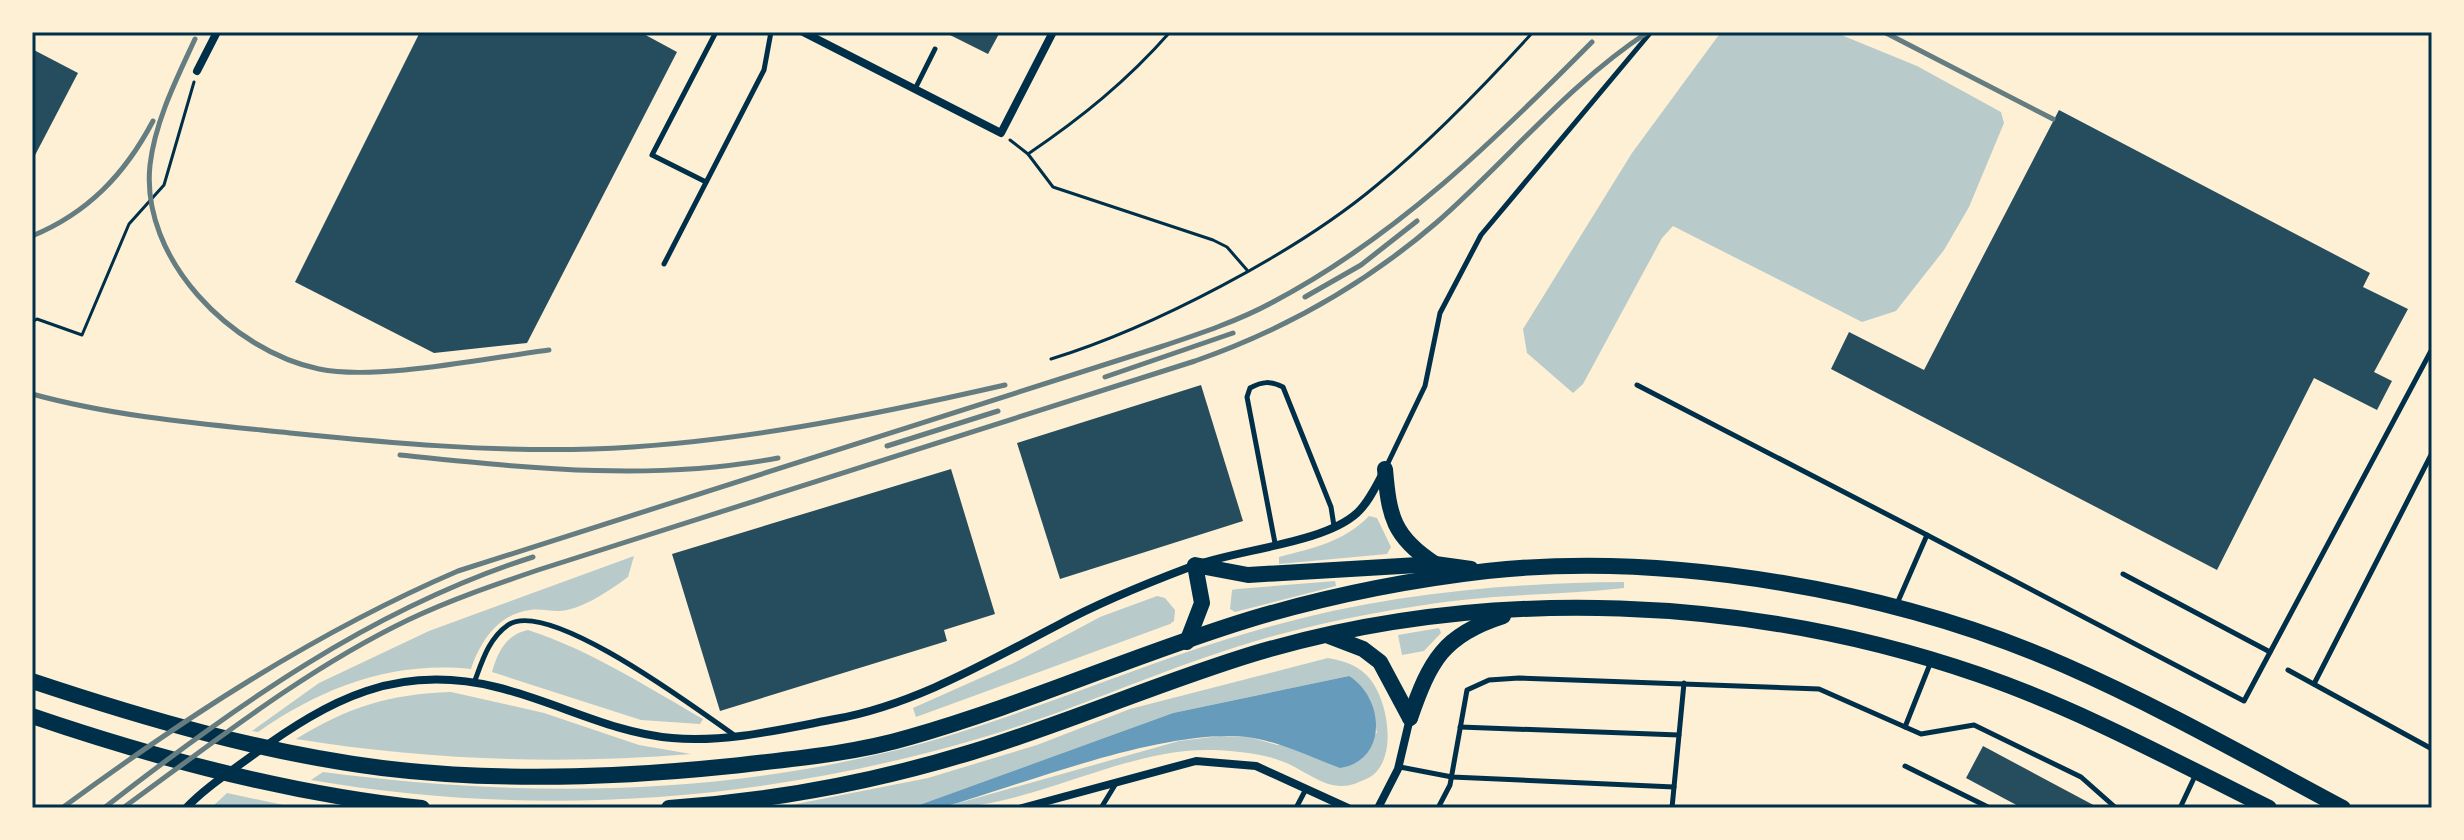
<svg xmlns="http://www.w3.org/2000/svg" width="2464" height="840" viewBox="0 0 2464 840" font-family="'Space Grotesk',sans-serif">
  <rect width="100%" height="100%" fill="#fdf0d5"/>
  <g fill="#b9caca">
    <polygon points="1721,32 1834,32 1917,66 2001,112 2004,123 1969,207 1944,250 1896,311 1862,322 1673,226 1662,238 1583,384 1573,393 1527,353 1523,329 1632,153"/>
    <path d="M1369 516 1377 518 1391 547 1387 554 1279 564V557C1313 548 1344 542 1369 516Z"/>
    <path d="M634 556 628 577C610 590 589 605 567 610 555 613 542 608 530 610 498 614 480 642 471 669 391 661 323 687 258 732L252 731 319 683 429 631Z"/>
    <polygon points="1335,581 1336,586 1235,612 1230,609 1232,590 1237,589"/>
    <path d="M1624 582V588C1570 594 1516 594 1462 600 1401 607 1337 619 1277 635 1177 662 1083 708 984 737 765 802 537 819 311 780L323 772C514 797 705 797 893 751 1019 720 1136 664 1261 629 1380 595 1501 583 1624 582Z"/>
    <polygon points="1157,596 1165,598 1175,610 1174,621 1170,624 916,717 913,708 1014,663 1100,617"/>
    <polygon points="1439,628 1441,633 1424,651 1402,655 1398,635"/>
    <path d="M528 630C590 650 647 687 703 719L700 724 641 720 492 672C498 651 506 635 528 630Z"/>
    <path d="M1328 658C1345 661 1360 666 1370 679 1387 700 1396 749 1377 771 1373 777 1363 780 1357 783 1329 794 1309 772 1284 762 1262 753 1236 751 1213 750 1124 747 1033 808 941 808L1179 741 1220 736 1249 737 1277 745 1377 733 1370 699 1349 676 1173 713 911 808H776L928 778 1037 745 1130 709Z"/>
    <path d="M451 692 544 713 639 745 691 754C559 765 426 760 296 739 348 707 390 694 451 692Z"/>
    <polygon points="227,793 298,808 211,808"/>
  </g>
  <path fill="#669bbc" d="M1349 676C1385 698 1388 761 1340 768 1310 757 1278 741 1247 737 1164 728 1024 784 941 808H911L1173 713Z"/>
  <g fill="#264d5e">
    <polygon points="420,32 640,32 677,52 527,343 434,353 295,282"/>
    <polygon points="944,32 1000,32 988,54"/>
    <polygon points="32,49 78,73 32,161"/>
    <polygon points="2059,110 2370,273 2363,287 2408,309 2374,372 2392,381 2377,410 2314,378 2217,570 1831,369 1849,332 1924,370"/>
    <polygon points="1201,385 1243,521 1060,579 1017,443"/>
    <polygon points="951,469 995,614 944,630 947,641 720,711 672,554"/>
    <polygon points="1983,746 2099,808 2022,808 1966,778"/>
  </g>
  <g fill="none" stroke-linecap="round" stroke-linejoin="round">
    <g stroke="#003049" stroke-width="3">
      <path d="M1170 32C1127 81 1081 118 1028 154L1053 187 1213 240 1227 247 1247 270"/>
      <polyline points="1010,140 1028,154"/>
      <polyline points="32,322 37,319 82,335 129,224 164,185 194,82"/>
      <path d="M1051 359C1152 328 1296 253 1377 185 1433 139 1484 86 1533 32"/>
    </g>
    <g stroke="#003049" stroke-width="5">
      <polyline points="915,89 935,49"/>
      <polyline points="706,182 652,155 716,32"/>
      <polyline points="664,264 764,70 771,32"/>
      <polyline points="1637,385 1927,535"/>
      <polyline points="1387,465 1425,386 1440,313 1481,235 1651,32"/>
      <path d="M1275 543 1247 397 1250 388C1263 381 1270 381 1283 387L1331 507 1334 526"/>
      <polyline points="2123,574 2270,652"/>
      <polyline points="1896,606 1927,535 2244,701 2432,349"/>
      <polyline points="2288,670 2432,749"/>
      <path d="M474 683C482 662 488 639 508 625 548 597 698 710 734 735"/>
      <polyline points="2314,684 2432,453"/>
      <polyline points="1460,727 1679,735"/>
      <polyline points="1905,727 1930,664"/>
      <polyline points="1905,766 1990,808"/>
      <polyline points="1400,767 1452,777 1674,787 1684,683"/>
      <polyline points="1101,808 1115,785"/>
      <polyline points="1296,808 1306,789"/>
      <polyline points="1438,808 1450,785 1467,690 1489,680 1519,678 1819,689 1921,734 1974,725 2081,777 2116,808"/>
      <polyline points="1672,808 1674,787"/>
      <polyline points="2180,808 2195,776"/>
    </g>
    <g stroke="#003049" stroke-width="8">
      <polyline points="803,32 1001,133 1053,32"/>
      <polyline points="197,71 217,32"/>
      <path d="M186 808C206 787 230 772 253 755 330 699 397 663 496 687 555 701 611 733 672 738 725 743 783 729 835 719 914 705 987 662 1058 625 1100 602 1145 584 1190 567 1237 549 1323 544 1357 513 1368 503 1375 488 1382 475"/>
      <polyline points="1022,808 1196,761 1256,766 1348,808"/>
      <polyline points="1378,808 1398,769 1410,718"/>
    </g>
    <g stroke="#003049" stroke-width="16">
      <path d="M1385 469C1389 516 1393 537 1435 564"/>
      <polyline points="1329,636 1363,649 1380,662 1410,718"/>
      <polyline points="1187,642 1202,603 1195,565 1248,575 1435,564 1471,569"/>
      <path d="M32 681C146 719 263 753 382 768 497 782 616 778 731 766 790 759 853 754 910 737 1026 704 1136 654 1251 619 1328 596 1408 580 1487 571 1670 551 1896 591 2064 665 2160 707 2251 759 2343 808"/>
      <path d="M32 716C158 759 289 794 422 808"/>
      <path d="M1410 718C1430 661 1443 635 1503 616"/>
      <path d="M669 808C772 801 874 782 972 752 1068 723 1160 682 1256 653 1490 584 1751 596 1980 675 2081 710 2174 761 2269 808"/>
    </g>
    <g stroke="#657d81" stroke-width="5">
      <polyline points="1884,32 2053,119"/>
      <path d="M195 39C177 78 155 121 150 165 140 259 232 351 319 369 376 381 487 358 549 350"/>
      <path d="M32 236C88 213 125 174 153 121"/>
      <polyline points="1305,297 1361,265 1417,221"/>
      <polyline points="1105,377 1233,333"/>
      <path d="M32 394C116 417 203 424 290 433 390 443 491 452 592 449 732 444 869 416 1005 385"/>
      <polyline points="887,446 998,411"/>
      <path d="M400 455C528 468 651 482 778 458"/>
      <path d="M62 808C186 717 316 632 458 571L1160 347C1199 334 1238 321 1273 302 1396 237 1495 140 1592 42"/>
      <path d="M104 808C235 706 373 608 533 557"/>
      <path d="M123 808C214 742 306 669 408 620 450 600 494 585 538 570L1195 361C1284 330 1365 284 1436 223 1508 160 1567 85 1648 32"/>
    </g>
  </g>
  <rect width="2464" height="840" fill="none" stroke="#fdf0d5" stroke-width="68"/>
  <rect x="34" y="34" width="2396" height="772" fill="none" stroke="#003049" stroke-width="3"/>
</svg>
